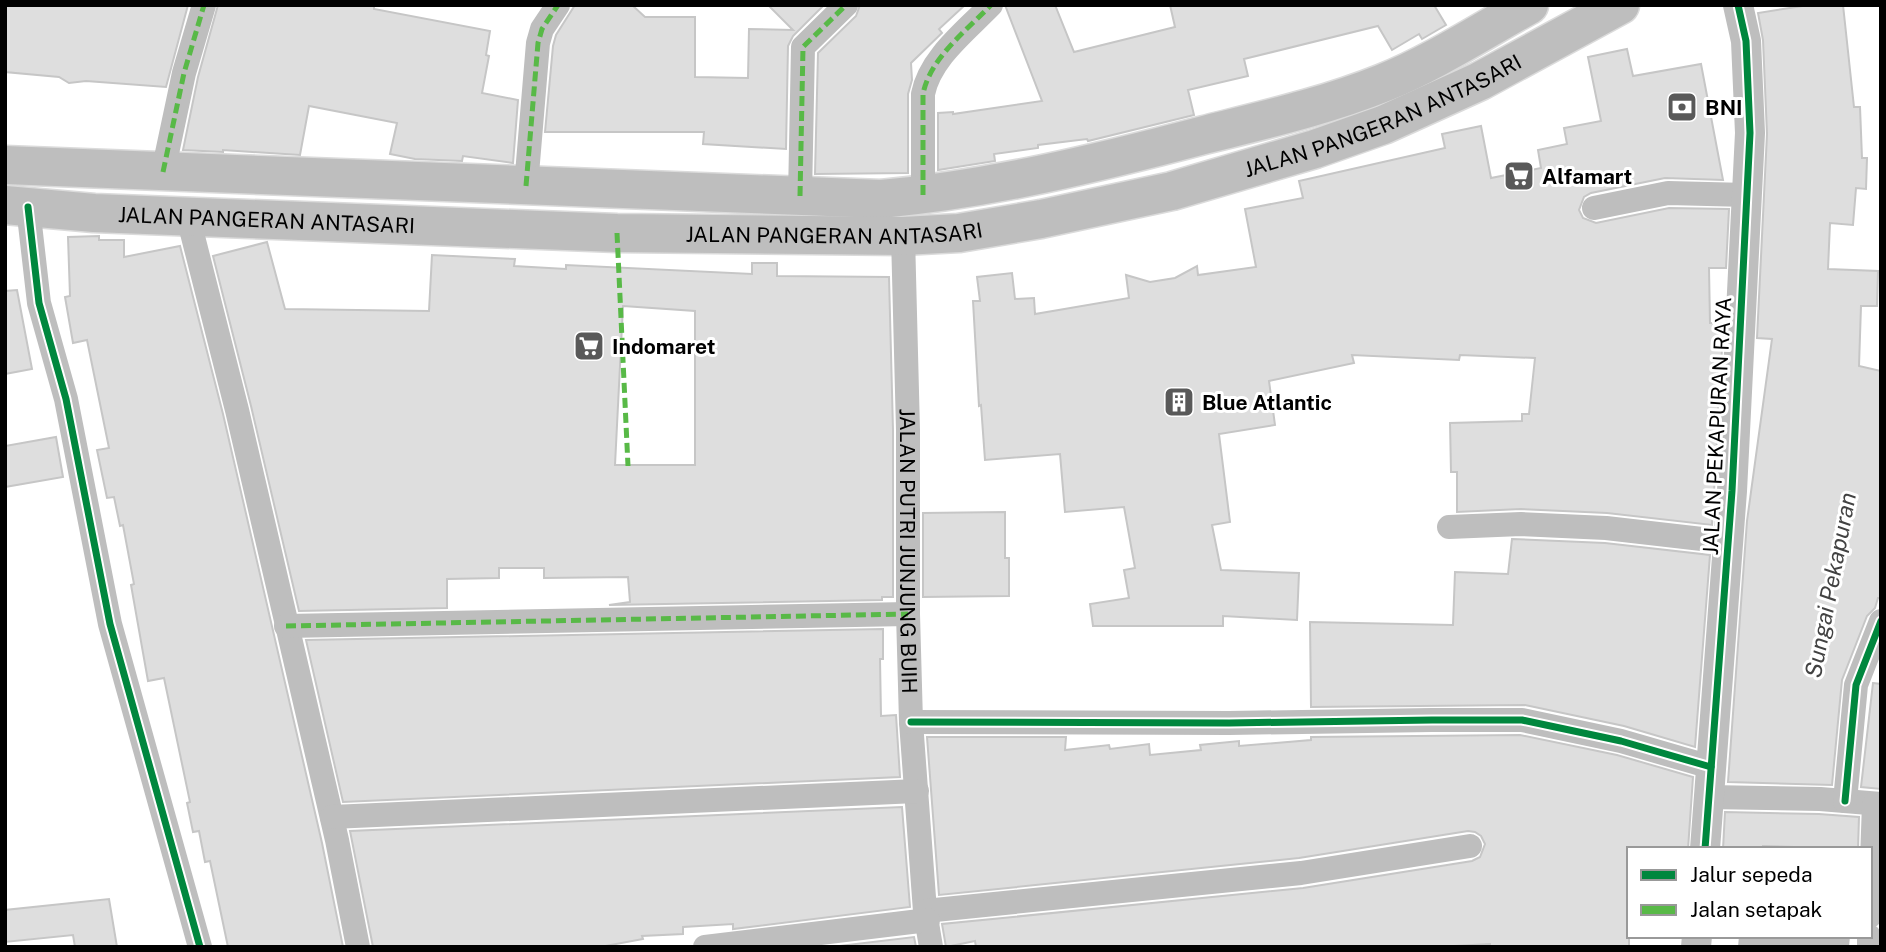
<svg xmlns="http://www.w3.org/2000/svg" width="1886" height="952" viewBox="0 0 1886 952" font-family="'Public Sans',sans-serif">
  <rect width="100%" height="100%" fill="#fff"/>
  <polygon fill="#bdbdbd" points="1739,936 1850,936 1849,947 1738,947"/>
  <g fill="#dedede" stroke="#c6c6c6" stroke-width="2" fill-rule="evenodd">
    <polygon points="5,5 188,5 166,87 86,81 69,83 59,77 5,72"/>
    <polygon points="218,5 374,5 374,9 490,31 486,55 489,56 482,93 518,100 513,163 463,156 462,161 415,159 390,154 397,123 309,106 300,155 223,150 223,152 183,150 198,77"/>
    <polygon points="575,5 632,5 645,17 695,17 695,77 748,78 749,29 793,30 768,5 824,5 793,36 788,46 786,149 703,144 704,132 545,132 553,46 556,35"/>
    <polygon points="860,5 965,5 939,29 942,33 911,63 912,80 908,94 908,173 815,174 818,53 856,16"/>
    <polygon points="1005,5 1055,5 1074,52 1175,27 1170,5 1434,5 1446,25 1422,39 1419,34 1392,50 1378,26 1244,59 1248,76 1188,90 1194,115 1088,141 1087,139 1038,145 1038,148 994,154 995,161 938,170 938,113 953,112 953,114 1042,101"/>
    <polygon points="1809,5 1843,5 1854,107 1860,107 1862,158 1867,158 1866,189 1856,188 1853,225 1830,223 1828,269 1878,271 1877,306 1861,306 1859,366 1881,371 1881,598 1878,598 1875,608 1867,616 1842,680 1832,785 1728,782 1747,521 1772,339 1757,338 1767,134 1763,40 1758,13"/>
    <polygon points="1627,49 1633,76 1701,64 1723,180 1665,178 1591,193 1584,197 1579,210 1583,218 1596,223 1669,208 1729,209 1726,268 1709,268 1710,323 1723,323 1721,371 1718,371 1718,425 1712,525 1607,513 1521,509 1457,512 1457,472 1451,472 1450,423 1522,421 1522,414 1529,414 1535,358 1460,355 1459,360 1352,355 1354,363 1269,381 1275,425 1219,434 1230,522 1212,525 1221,570 1299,573 1297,620 1223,616 1223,626 1093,626 1090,604 1129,598 1124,570 1135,568 1124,507 1065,512 1060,454 985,460 981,405 979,406 973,301 980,301 977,277 1012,273 1015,299 1034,298 1035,314 1129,298 1126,275 1150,282 1175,278 1197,266 1198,275 1256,267 1245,209 1303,198 1299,181 1445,148 1442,134 1481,126 1491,178 1541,168 1538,150 1567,144 1564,128 1601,121 1588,57"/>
    <polygon points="99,236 99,240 124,240 124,257 180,246 223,414 322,843 343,947 228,947 210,861 205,862 199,831 193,832 187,803 190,802 164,678 148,681 131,585 134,584 123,525 120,526 114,497 107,498 97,450 109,448 87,340 73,343 65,297 70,296 68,237"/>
    <path d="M267 242 285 309 429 311 432 255 515 259 514 266 566 269V265L752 274V263H777V276L889 277 893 430V597H882V600L609 605 630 602 628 577 544 578V568H499V578L447 579V608L299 611 251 406 213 256ZM623 306 695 311V465H615Z"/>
    <polygon points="17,290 32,369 5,374 5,291"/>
    <polygon points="56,437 63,477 5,487 5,446"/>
    <polygon points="1005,512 1005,558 1009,558 1009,596 923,597 923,513"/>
    <polygon points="1512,539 1605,543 1710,555 1695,747 1624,726 1525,705 1311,707 1310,622 1453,625 1455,572 1508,574"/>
    <polygon points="883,629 883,659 880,659 881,716 896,715 900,777 343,802 306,640"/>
    <polygon points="1873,683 1881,684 1881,789 1861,787"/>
    <polygon points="1520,735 1617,755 1693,777 1688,849 1629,849 1629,947 1490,947 1490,944 1435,947 976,947 975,941 946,947 942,924 1303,888 1472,861 1480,857 1485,844 1481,836 1475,832 1468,831 1299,858 939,895 927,737 1066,737 1065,750 1109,745 1110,749 1149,744 1150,755 1201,750 1200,745 1239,741 1239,746 1311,740 1311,737"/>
    <polygon points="902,807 910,907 733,929 733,924 683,927 683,934 642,936 643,939 600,947 373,947 350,831"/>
    <polygon points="1725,812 1819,814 1859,817 1858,849 1763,846 1763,849 1723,849"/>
    <polygon points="109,899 117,947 75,947 73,935 5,942 5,910"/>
    <polygon points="914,937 916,947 831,947"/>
  </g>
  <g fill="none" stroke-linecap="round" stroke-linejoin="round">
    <g stroke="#dbdbdb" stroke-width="41">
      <g id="trunk">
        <path d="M5 165 881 199C991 189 1098 163 1204 135 1264 120 1326 106 1383 83 1433 63 1482 31 1529 5"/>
        <path id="s2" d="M5 205 94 213 617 233 903 236 959 233 1041 219 1172 191 1315 149 1383 125 1480 81 1620 5"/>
      </g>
    </g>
    <g stroke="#bebebe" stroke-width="24">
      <polyline points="163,172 184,73 204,5"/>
      <polyline points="526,186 538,43 542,29 558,5"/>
      <path d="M923 195V94C930 58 966 31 991 5"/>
      <polyline points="800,196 803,47 846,5"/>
      <polyline points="28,207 39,303 66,399 110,624 200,947"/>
      <polyline points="1594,208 1668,193 1747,195"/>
      <polyline points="188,217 237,410 337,840 358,947"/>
      <path id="s1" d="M903 236 908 430V614L911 722 925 911 931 947"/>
      <polyline points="1449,527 1521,524 1606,528 1728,542"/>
      <polyline points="286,626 908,614"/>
      <polyline points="911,722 1229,723 1432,720 1522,720 1621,741 1711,767"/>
      <polyline points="1708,797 1820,799 1881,804"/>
      <polyline points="1845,801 1856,685 1881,621"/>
      <polyline points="332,817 917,791"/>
      <polyline points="925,911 1301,873 1470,846"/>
      <polyline points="1870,916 1874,804"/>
      <polyline points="705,947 928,920"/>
      <polyline points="1869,947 1869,936"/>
    </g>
    <g stroke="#bebebe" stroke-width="30">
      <polyline points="1705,849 1732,491 1750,133 1746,41 1738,5"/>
      <polyline points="1696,947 1697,936"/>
    </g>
    <use href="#trunk" stroke="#bebebe" stroke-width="38"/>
    <g stroke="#58b947" stroke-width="5" stroke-dasharray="10 5" stroke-linecap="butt">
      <polyline points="163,172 184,73 204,5"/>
      <polyline points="526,186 538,43 542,29 558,5"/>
      <path d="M923 195V94C930 58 966 31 991 5"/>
      <polyline points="800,196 803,47 846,5"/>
      <polyline points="617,233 628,466"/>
      <polyline points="286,626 908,614"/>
    </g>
    <g stroke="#fff" stroke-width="11">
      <g id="cycleway">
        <polyline points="28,207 39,303 66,399 110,624 200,947"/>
        <polyline points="911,722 1229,723 1432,720 1522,720 1621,741 1711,767"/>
        <polyline points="1845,801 1856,685 1881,621"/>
        <polyline points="1705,849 1732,491 1750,133 1746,41 1738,5"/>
      </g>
    </g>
    <use href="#cycleway" stroke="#00873e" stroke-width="7"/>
  </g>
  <defs>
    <g id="bank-square" transform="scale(1.575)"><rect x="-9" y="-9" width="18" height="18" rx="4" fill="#595959" stroke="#fff"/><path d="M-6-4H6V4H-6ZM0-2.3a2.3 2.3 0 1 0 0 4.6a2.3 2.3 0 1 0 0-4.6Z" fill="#fff"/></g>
    <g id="supermarket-square" transform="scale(1.575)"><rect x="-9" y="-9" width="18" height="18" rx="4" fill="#595959" stroke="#fff"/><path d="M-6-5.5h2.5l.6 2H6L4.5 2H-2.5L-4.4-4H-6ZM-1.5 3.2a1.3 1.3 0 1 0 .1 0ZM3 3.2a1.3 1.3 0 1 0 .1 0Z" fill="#fff"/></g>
    <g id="building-square" transform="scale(1.575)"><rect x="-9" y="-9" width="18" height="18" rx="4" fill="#595959" stroke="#fff"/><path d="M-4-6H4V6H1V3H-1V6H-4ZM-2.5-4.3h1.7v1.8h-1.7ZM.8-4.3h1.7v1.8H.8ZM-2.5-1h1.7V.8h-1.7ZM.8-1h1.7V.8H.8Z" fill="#fff"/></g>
  </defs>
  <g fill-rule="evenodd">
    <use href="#bank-square" x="1682" y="107"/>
    <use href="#supermarket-square" x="1519" y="176"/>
    <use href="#supermarket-square" x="589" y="346"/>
    <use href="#building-square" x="1179" y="402"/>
  </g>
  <g text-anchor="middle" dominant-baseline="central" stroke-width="6" stroke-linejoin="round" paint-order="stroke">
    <g font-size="21" font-weight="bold" fill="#000" stroke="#fff" text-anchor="start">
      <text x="1705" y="107">BNI</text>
      <text x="1542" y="176">Alfamart</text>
      <text x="612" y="346">Indomaret</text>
      <text x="1202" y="402">Blue Atlantic</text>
    </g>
    <g font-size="21" fill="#000" stroke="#fff">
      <text stroke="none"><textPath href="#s2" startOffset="1396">JALAN PANGERAN ANTASARI</textPath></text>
      <text stroke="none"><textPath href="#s2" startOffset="262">JALAN PANGERAN ANTASARI</textPath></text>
      <text stroke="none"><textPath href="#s2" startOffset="830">JALAN PANGERAN ANTASARI</textPath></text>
      <text transform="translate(1717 426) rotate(-87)">JALAN PEKAPURAN RAYA</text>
      <text stroke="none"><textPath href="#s1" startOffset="315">JALAN PUTRI JUNJUNG BUIH</textPath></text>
    </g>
    <g font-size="23" font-style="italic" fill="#424242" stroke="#fff">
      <text transform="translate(1830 585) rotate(-79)">Sungai Pekapuran</text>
    </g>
  </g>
  <rect width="1886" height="952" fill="none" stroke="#000000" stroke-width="14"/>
  <rect x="1627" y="847" width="245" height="91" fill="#ffffff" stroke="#999999" stroke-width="2"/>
  <rect x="1641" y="870" width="35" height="10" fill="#00873e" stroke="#999999" stroke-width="2"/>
  <text x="1690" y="882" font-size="21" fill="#000000">Jalur sepeda</text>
  <rect x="1641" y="905" width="35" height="10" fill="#58b947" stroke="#999999" stroke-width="2"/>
  <text x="1690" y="917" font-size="21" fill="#000000">Jalan setapak</text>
</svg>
